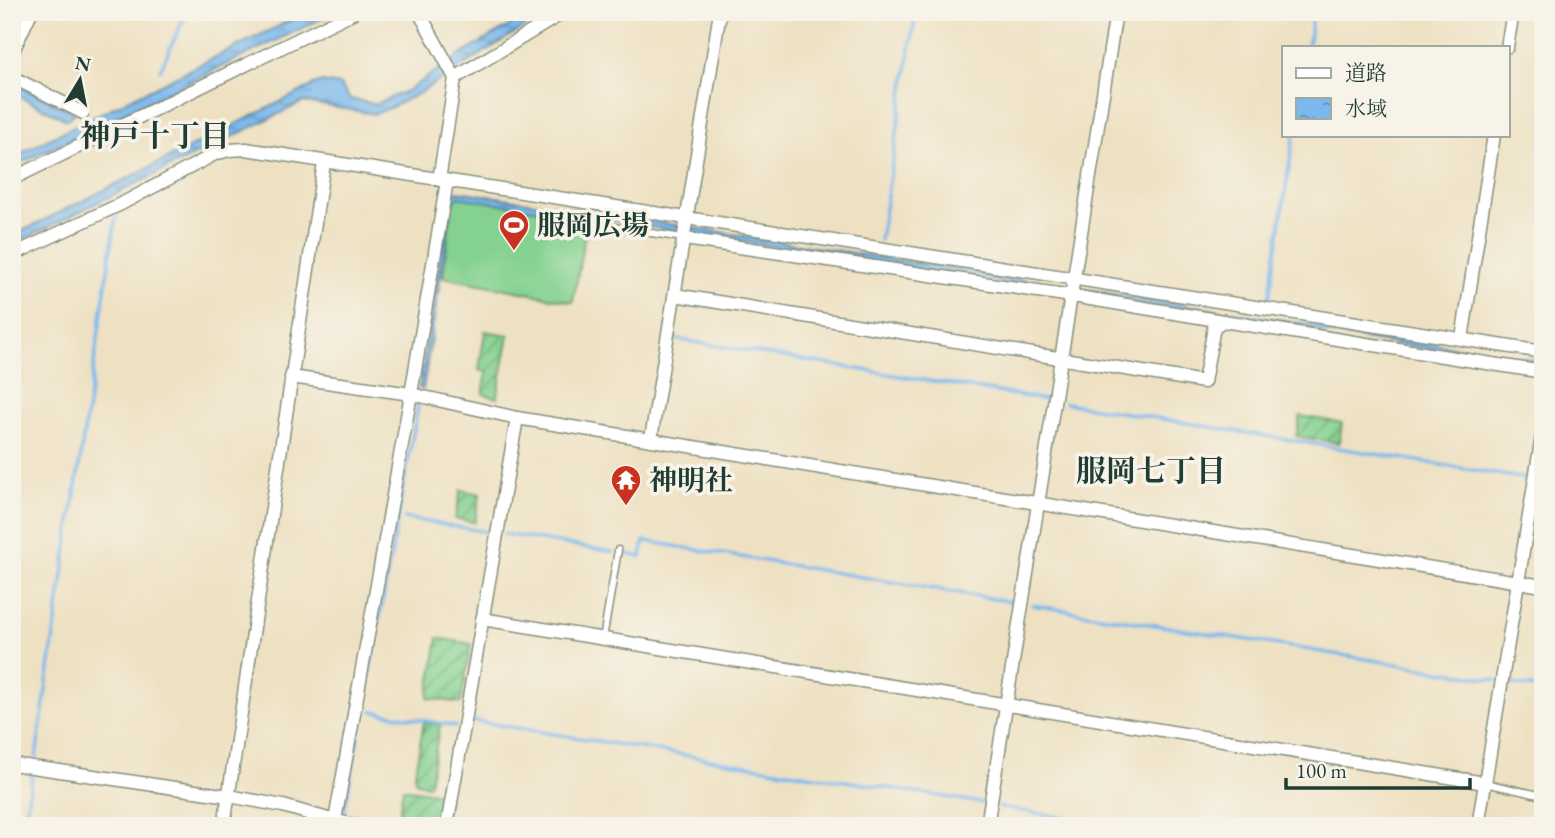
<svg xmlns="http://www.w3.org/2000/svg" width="1555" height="838" viewBox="0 0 1555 838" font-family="'EB Garamond','Noto Serif JP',serif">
  <defs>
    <pattern id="garden-furrows" width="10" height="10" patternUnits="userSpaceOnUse" patternTransform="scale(1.75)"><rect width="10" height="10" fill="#84d190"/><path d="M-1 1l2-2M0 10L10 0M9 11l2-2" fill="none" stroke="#6bab76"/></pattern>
    <pattern id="water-ripples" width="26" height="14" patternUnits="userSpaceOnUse" patternTransform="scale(1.75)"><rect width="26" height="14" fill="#7ab8ed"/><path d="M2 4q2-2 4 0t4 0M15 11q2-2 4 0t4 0" fill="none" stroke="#6397c1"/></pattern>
  </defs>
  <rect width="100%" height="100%" fill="#f7f3e8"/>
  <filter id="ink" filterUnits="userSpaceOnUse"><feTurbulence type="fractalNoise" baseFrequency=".0143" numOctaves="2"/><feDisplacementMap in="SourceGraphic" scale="14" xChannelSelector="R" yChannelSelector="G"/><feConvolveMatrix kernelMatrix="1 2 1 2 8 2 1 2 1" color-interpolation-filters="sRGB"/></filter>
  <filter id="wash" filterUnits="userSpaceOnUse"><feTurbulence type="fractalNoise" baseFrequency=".00686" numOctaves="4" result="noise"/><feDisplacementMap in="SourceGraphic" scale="28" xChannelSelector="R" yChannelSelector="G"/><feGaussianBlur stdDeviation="1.57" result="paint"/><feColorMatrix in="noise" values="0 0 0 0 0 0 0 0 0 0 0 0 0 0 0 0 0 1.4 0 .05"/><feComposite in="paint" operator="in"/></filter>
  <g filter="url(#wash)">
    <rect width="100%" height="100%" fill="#eee1c2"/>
    <polygon fill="#84d190" stroke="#528762" stroke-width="2" points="458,197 588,217 573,302 443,277 452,205"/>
    <g fill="url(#garden-furrows)" stroke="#528762" stroke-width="2">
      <polygon points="485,331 509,335 497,398 483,394 487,372 479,370"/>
      <polygon points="1300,416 1342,423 1339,443 1296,436"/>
      <polygon points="461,490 480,494 475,522 455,519"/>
      <polygon points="438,638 471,644 461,703 428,698"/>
      <polygon points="424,722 440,725 429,785 417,783 414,778"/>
      <polygon points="403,788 448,795 442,826 397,826"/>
    </g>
    <g fill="url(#water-ripples)" stroke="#4c7a90" stroke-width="2">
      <polygon points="307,12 336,12 12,167 12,157"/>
      <polygon points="532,12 548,12 418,94 392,107 375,114 303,102 12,245 12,236 314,85 322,82 340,85 350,99 376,104 409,90 450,61"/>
      <polygon points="12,82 75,113 67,120 12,93"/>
      <polygon points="458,191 1543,361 1543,367 458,197 452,205 423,389 419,388 450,193"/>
    </g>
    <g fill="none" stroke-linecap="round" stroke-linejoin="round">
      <g stroke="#7ab8ed" stroke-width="3.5">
        <polyline points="1308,47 1313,12"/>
        <polyline points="160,70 187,12"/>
        <polyline points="880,240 916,12"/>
        <polyline points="1269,299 1294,135"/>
        <polyline points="675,339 1047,400"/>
        <polyline points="1065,403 1527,479"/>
        <polyline points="1541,481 1543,481"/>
        <polyline points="404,518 488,532"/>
        <polyline points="504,534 613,552"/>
        <polyline points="623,553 641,557 644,541 1013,602"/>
        <polyline points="1032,605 1496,680"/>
        <polyline points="1507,683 1543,689"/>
        <polyline points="372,711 456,726"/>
        <polyline points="473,721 982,803"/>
        <polyline points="36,757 116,216"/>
        <polyline points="999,807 1114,826"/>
        <polyline points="344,814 418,406"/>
        <polyline points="24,826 32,775"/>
      </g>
    </g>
  </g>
  <g filter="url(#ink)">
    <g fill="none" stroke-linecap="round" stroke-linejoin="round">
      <g stroke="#868f7b" stroke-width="9">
        <g id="service">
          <polyline points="587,223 683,238"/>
          <polyline points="603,639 618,550"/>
          <polyline points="1485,783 1543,796"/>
        </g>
      </g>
      <g stroke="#868f7b" stroke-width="15">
        <g id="minor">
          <polyline points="419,12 455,78"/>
          <polyline points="1507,47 1513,12"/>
          <polyline points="12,53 31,12"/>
          <polyline points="12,77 83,113"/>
          <polyline points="12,179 354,12"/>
          <polyline points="439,180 455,78 564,12"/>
          <polyline points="685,239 1072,296 1223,321"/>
          <polyline points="12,255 123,203 215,154 229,150 246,149 1543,352"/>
          <polyline points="675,295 1204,382 1214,327 1223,321 1543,372"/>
          <polyline points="1462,339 1494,135"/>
          <polyline points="291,377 411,394 517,418 1543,586"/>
          <polyline points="651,439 720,12"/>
          <polyline points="482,619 1485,783"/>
          <polyline points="12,764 229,796 283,806 335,821 361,826"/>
          <polyline points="224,826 324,163"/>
          <polyline points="334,826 411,394 447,181"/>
          <polyline points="447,826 517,418"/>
          <polyline points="987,826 1116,12"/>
          <polyline points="1478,826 1543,430"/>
        </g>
      </g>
      <use href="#service" stroke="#fff" stroke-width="6"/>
      <use href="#minor" stroke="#fff" stroke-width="12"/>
    </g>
  </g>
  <defs>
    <g id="stadium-pin" transform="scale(1.575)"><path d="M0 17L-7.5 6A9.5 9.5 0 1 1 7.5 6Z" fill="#c8321e" stroke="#f7f3e8"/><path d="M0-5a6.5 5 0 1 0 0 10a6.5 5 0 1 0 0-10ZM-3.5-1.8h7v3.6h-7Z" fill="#fff"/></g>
    <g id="temple-pin" transform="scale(1.575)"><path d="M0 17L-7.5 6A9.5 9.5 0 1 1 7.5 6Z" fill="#c8321e" stroke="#f7f3e8"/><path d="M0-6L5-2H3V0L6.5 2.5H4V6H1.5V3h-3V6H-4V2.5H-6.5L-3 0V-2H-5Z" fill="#fff"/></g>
  </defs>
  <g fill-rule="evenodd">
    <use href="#stadium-pin" x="514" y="225"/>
    <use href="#temple-pin" x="626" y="480"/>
  </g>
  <g text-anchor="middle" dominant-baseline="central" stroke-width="7" stroke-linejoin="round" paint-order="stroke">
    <g font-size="28" font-weight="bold" fill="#1f3d34" stroke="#f7f3e8" text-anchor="start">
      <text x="537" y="225">服岡広場</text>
      <text x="649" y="480">神明社</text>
    </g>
    <g font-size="30" font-weight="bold" fill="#1f3d34" stroke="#f7f3e8">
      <text x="155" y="135">神戸十丁目</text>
      <text x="1151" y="470">服岡七丁目</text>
    </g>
  </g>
  <rect width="1555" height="838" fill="none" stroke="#f7f3e8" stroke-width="42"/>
  <rect x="1282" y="46" width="228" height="91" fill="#f7f3e8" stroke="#a1aaa0" stroke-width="2"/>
  <rect x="1296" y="68" width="35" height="10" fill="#ffffff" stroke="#a1aaa0" stroke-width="2"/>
  <text x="1345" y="80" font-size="21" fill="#1f3d34">道路</text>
  <rect x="1296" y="98" width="35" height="21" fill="url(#water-ripples)" stroke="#a1aaa0" stroke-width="2"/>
  <text x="1345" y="116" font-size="21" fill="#1f3d34">水域</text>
  <g transform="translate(80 80) rotate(10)" stroke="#f7f3e8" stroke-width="5" paint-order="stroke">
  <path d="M0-5L12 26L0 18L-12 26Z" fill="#1f3d34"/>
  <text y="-10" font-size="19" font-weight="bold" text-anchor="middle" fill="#1f3d34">N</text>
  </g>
  <path d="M1286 778v10h184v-10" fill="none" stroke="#1f3d34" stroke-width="3.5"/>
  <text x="1296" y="778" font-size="21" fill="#1f3d34" stroke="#f7f3e8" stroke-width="5" paint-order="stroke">100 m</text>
</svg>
